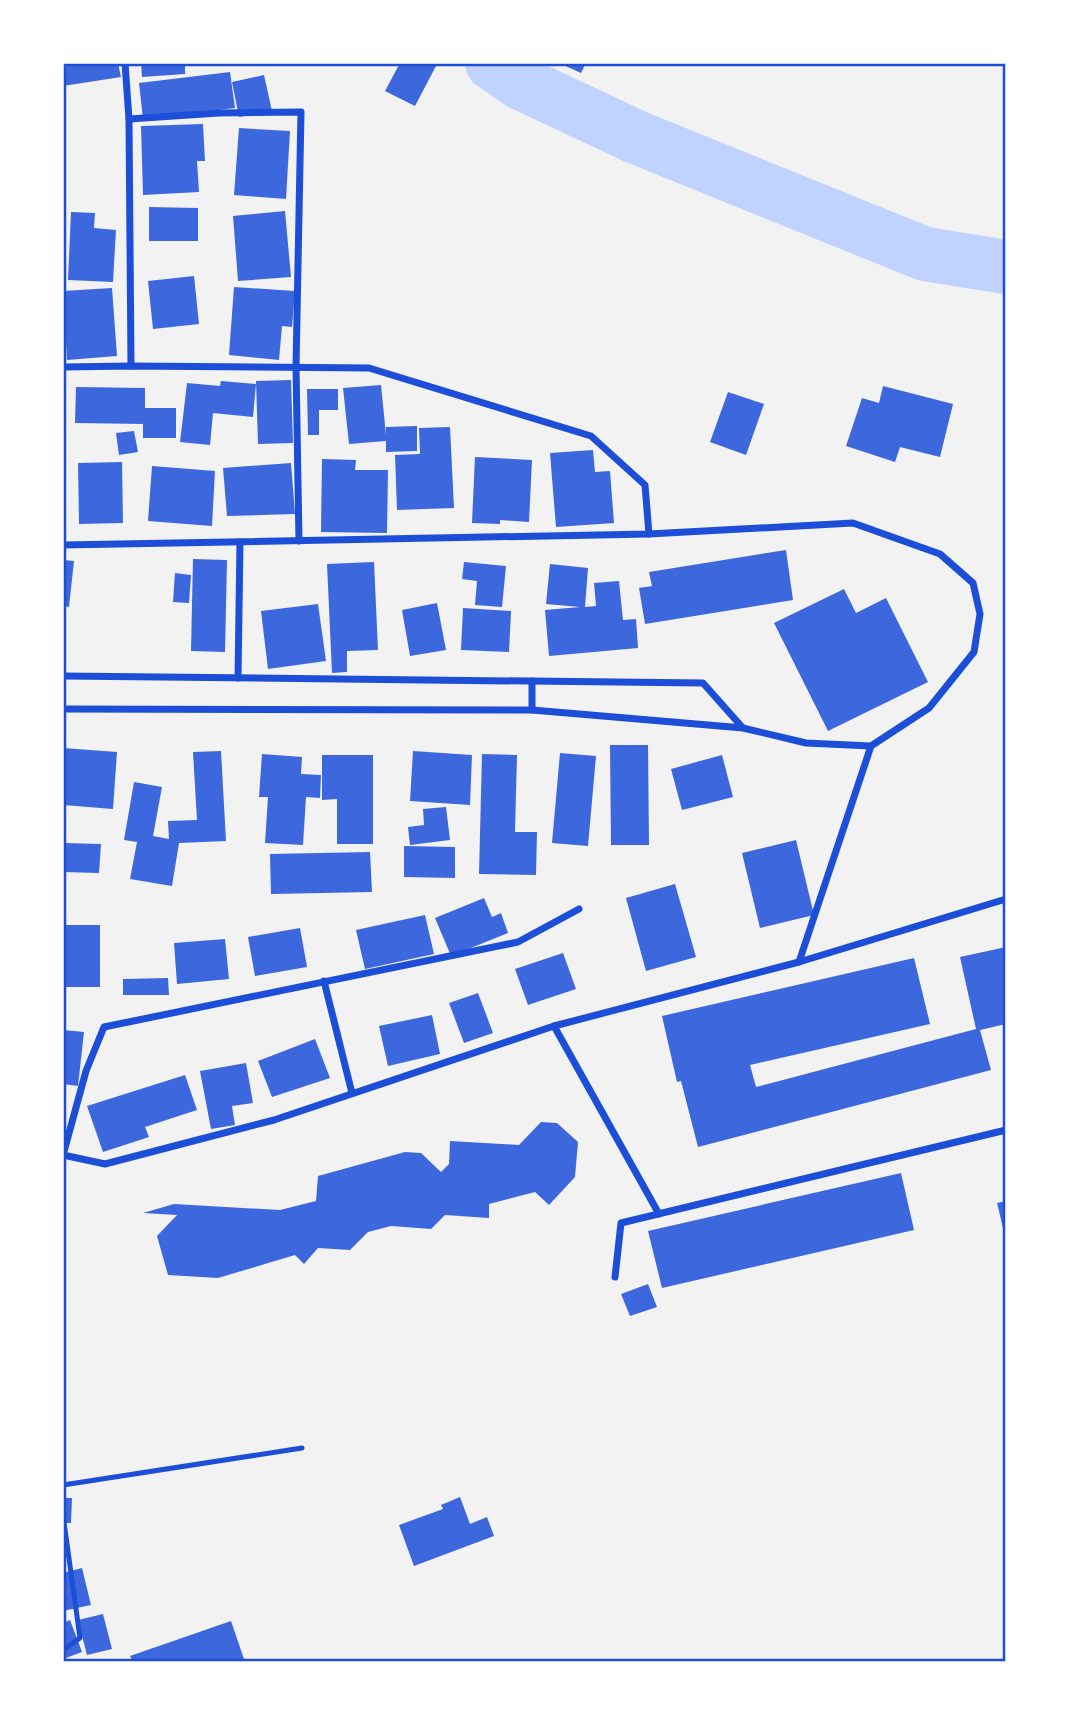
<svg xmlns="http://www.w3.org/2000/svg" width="1069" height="1725" viewBox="0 0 1069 1725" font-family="'DejaVu Sans',sans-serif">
  <rect width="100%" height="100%" fill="#f2f2f2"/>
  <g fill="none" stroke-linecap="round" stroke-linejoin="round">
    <polyline stroke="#bfd3fe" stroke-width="54" points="492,63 521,83 636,137 925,254 1006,267"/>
  </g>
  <g fill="#3d67dc">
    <polygon points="63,63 118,63 121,77 63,86"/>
    <polygon points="141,63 185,63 185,74 142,77"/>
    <polygon points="400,63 430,63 436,66 415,106 385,91"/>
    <polygon points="559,63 586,63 581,73"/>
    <polygon points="230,72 235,108 143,119 139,83"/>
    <polygon points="264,75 272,111 239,117 232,82"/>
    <polygon points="203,124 205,161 197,161 199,192 143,195 141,126"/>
    <polygon points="239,128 290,131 286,199 234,195"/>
    <polygon points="149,207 198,208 198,241 149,241"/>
    <polygon points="285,211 291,277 238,281 233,216"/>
    <polygon points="71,212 95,213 94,228 116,230 113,282 68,280"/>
    <polygon points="194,276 199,324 153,329 148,281"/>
    <polygon points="234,287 295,291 292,327 282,326 279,360 229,355"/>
    <polygon points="112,288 117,356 67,360 63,291"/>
    <polygon points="291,380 293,443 258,444 256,381"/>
    <polygon points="221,381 256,384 253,417 213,413 210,445 180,442 187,383 220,386"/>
    <polygon points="381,385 386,435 386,427 417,426 417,451 386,452 386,441 349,444 343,388"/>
    <polygon points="883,386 953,404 940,457 900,447 895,462 846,446 862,398 879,403"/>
    <polygon points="76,387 145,388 145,408 176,408 176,438 143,438 143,424 75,423"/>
    <polygon points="307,389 338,389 338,410 319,410 319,435 308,435"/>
    <polygon points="728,392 764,404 746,455 710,442"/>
    <polygon points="450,427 454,508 397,510 395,455 420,454 419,428"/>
    <polygon points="134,431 138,452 119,455 116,433"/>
    <polygon points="593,450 595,472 610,471 614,523 556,527 550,453"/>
    <polygon points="475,457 532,460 529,522 500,520 500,524 472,523"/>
    <polygon points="322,459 356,460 355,470 388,470 387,533 321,532"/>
    <polygon points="122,462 123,523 79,524 78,463"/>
    <polygon points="291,463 295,514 227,516 223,468"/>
    <polygon points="152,466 215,471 212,526 148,521"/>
    <polygon points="786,550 793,600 645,624 639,588 652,586 649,572"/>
    <polygon points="193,559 227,560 225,652 191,651"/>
    <polygon points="63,560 74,561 69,607 63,606"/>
    <polygon points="374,562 378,650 347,651 347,672 332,673 327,564"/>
    <polygon points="464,562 506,566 502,607 475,605 477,581 462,579"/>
    <polygon points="550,564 588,568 585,607 596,606 594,583 619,581 623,620 636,619 638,648 549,656 545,610 580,607 546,604"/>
    <polygon points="175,573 191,575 189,603 173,602"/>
    <polygon points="844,589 856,613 886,598 928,682 828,731 774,623"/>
    <polygon points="437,603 446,650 410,656 402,610"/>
    <polygon points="318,604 326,661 268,669 261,611"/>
    <polygon points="463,608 511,611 509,652 461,650"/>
    <polygon points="610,745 648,745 649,845 611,845"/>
    <polygon points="63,748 117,752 113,809 63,805"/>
    <polygon points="221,751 226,841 179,843 172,886 130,879 137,842 124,840 134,782 162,787 153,836 169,839 168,821 197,820 193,752"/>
    <polygon points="413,751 472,755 470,805 410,801"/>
    <polygon points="560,753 596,756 588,846 552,843"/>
    <polygon points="262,754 302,757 301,774 321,775 320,798 306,797 303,845 265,843 268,797 259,797"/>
    <polygon points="482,754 517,755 515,832 537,832 536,875 479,874"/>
    <polygon points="322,755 373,755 373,844 337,844 337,799 322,800"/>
    <polygon points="722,755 733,797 682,810 671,769"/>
    <polygon points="446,807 450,840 410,845 408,827 424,825 423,809"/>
    <polygon points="796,840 814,915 760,928 742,853"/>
    <polygon points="63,843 101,844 99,873 63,872"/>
    <polygon points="404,846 455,847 455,878 404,877"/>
    <polygon points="370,852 372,892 271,894 270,854"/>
    <polygon points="675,884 696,957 646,971 626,898"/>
    <polygon points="484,898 492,917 501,913 508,933 451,956 435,918"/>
    <polygon points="425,915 434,954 365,969 356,930"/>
    <rect x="63" y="925" width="37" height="62"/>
    <polygon points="300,928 307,967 255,976 248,937"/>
    <polygon points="225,939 229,979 177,984 174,943"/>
    <polygon points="1006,947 1006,1024 980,1030 991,1070 698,1147 681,1081 677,1082 662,1016 914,958 930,1024 750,1065 756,1087 976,1029 960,957"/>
    <polygon points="563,953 576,989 528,1005 515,969"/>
    <polygon points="168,978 169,995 123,995 123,979"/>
    <polygon points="478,993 493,1033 464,1043 449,1003"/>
    <polygon points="432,1015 440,1054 388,1066 379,1026"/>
    <polygon points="63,1030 84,1032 78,1086 63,1084"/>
    <polygon points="315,1039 330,1078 272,1097 258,1061"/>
    <polygon points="246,1063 253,1103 232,1106 235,1125 211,1129 200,1071"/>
    <polygon points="185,1075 197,1110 145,1127 149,1137 103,1152 87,1106"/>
    <polygon points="541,1122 557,1123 578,1142 575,1177 549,1205 535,1192 489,1204 489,1218 445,1215 431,1229 391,1226 368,1232 350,1250 318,1248 304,1264 295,1255 218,1278 168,1275 157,1236 177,1215 143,1213 174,1204 280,1210 316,1201 318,1176 405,1152 421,1153 441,1172 449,1164 450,1141 519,1145"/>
    <polygon points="901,1173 914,1230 662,1288 648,1231"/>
    <polygon points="1006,1201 1006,1228 1003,1228 997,1203"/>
    <polygon points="648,1284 657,1307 630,1316 621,1294"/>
    <polygon points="460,1497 470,1524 487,1517 494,1536 414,1566 399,1525 443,1509 441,1505"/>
    <polygon points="63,1498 72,1498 71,1523 63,1523"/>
    <polygon points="82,1568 91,1605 63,1611 63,1573"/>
    <polygon points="103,1614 112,1649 87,1655 78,1620"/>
    <polygon points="70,1620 82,1652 63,1659 63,1623"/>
    <polygon points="231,1621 245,1662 133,1662 130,1656"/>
  </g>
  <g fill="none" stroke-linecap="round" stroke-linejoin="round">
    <g stroke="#1d4ed8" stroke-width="5">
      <polyline points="63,1485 302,1448"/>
      <polyline points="63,1515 80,1638 63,1650"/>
    </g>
    <g stroke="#1d4ed8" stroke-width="7">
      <polyline points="125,63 129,119 131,366"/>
      <polyline points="129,119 219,113 301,112 296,367 299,541"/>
      <polyline points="63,367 131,366 369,368 591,436 645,485 649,534 63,545"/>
      <polyline points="63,676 703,683 742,727"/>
      <polyline points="238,678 240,542"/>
      <polyline points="532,681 532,710"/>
      <polyline points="63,709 532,710 743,728 806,743 871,746"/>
      <polyline points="799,962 1006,899"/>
      <polyline points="324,981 352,1093"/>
      <polyline points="554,1026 659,1214"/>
      <polyline points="63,1155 105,1164 274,1120 554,1026 799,962 871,746 929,708 974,652 980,614 973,583 940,554 853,523 649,534"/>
      <polyline points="63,1155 86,1071 104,1027 518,942 579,909"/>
      <polyline points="615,1277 621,1223 1006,1130"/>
    </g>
  </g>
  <rect width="1069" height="1725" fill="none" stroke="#ffffff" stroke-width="130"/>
  <rect x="65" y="65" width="939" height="1595" fill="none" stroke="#1d4ed8" stroke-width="2.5"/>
</svg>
